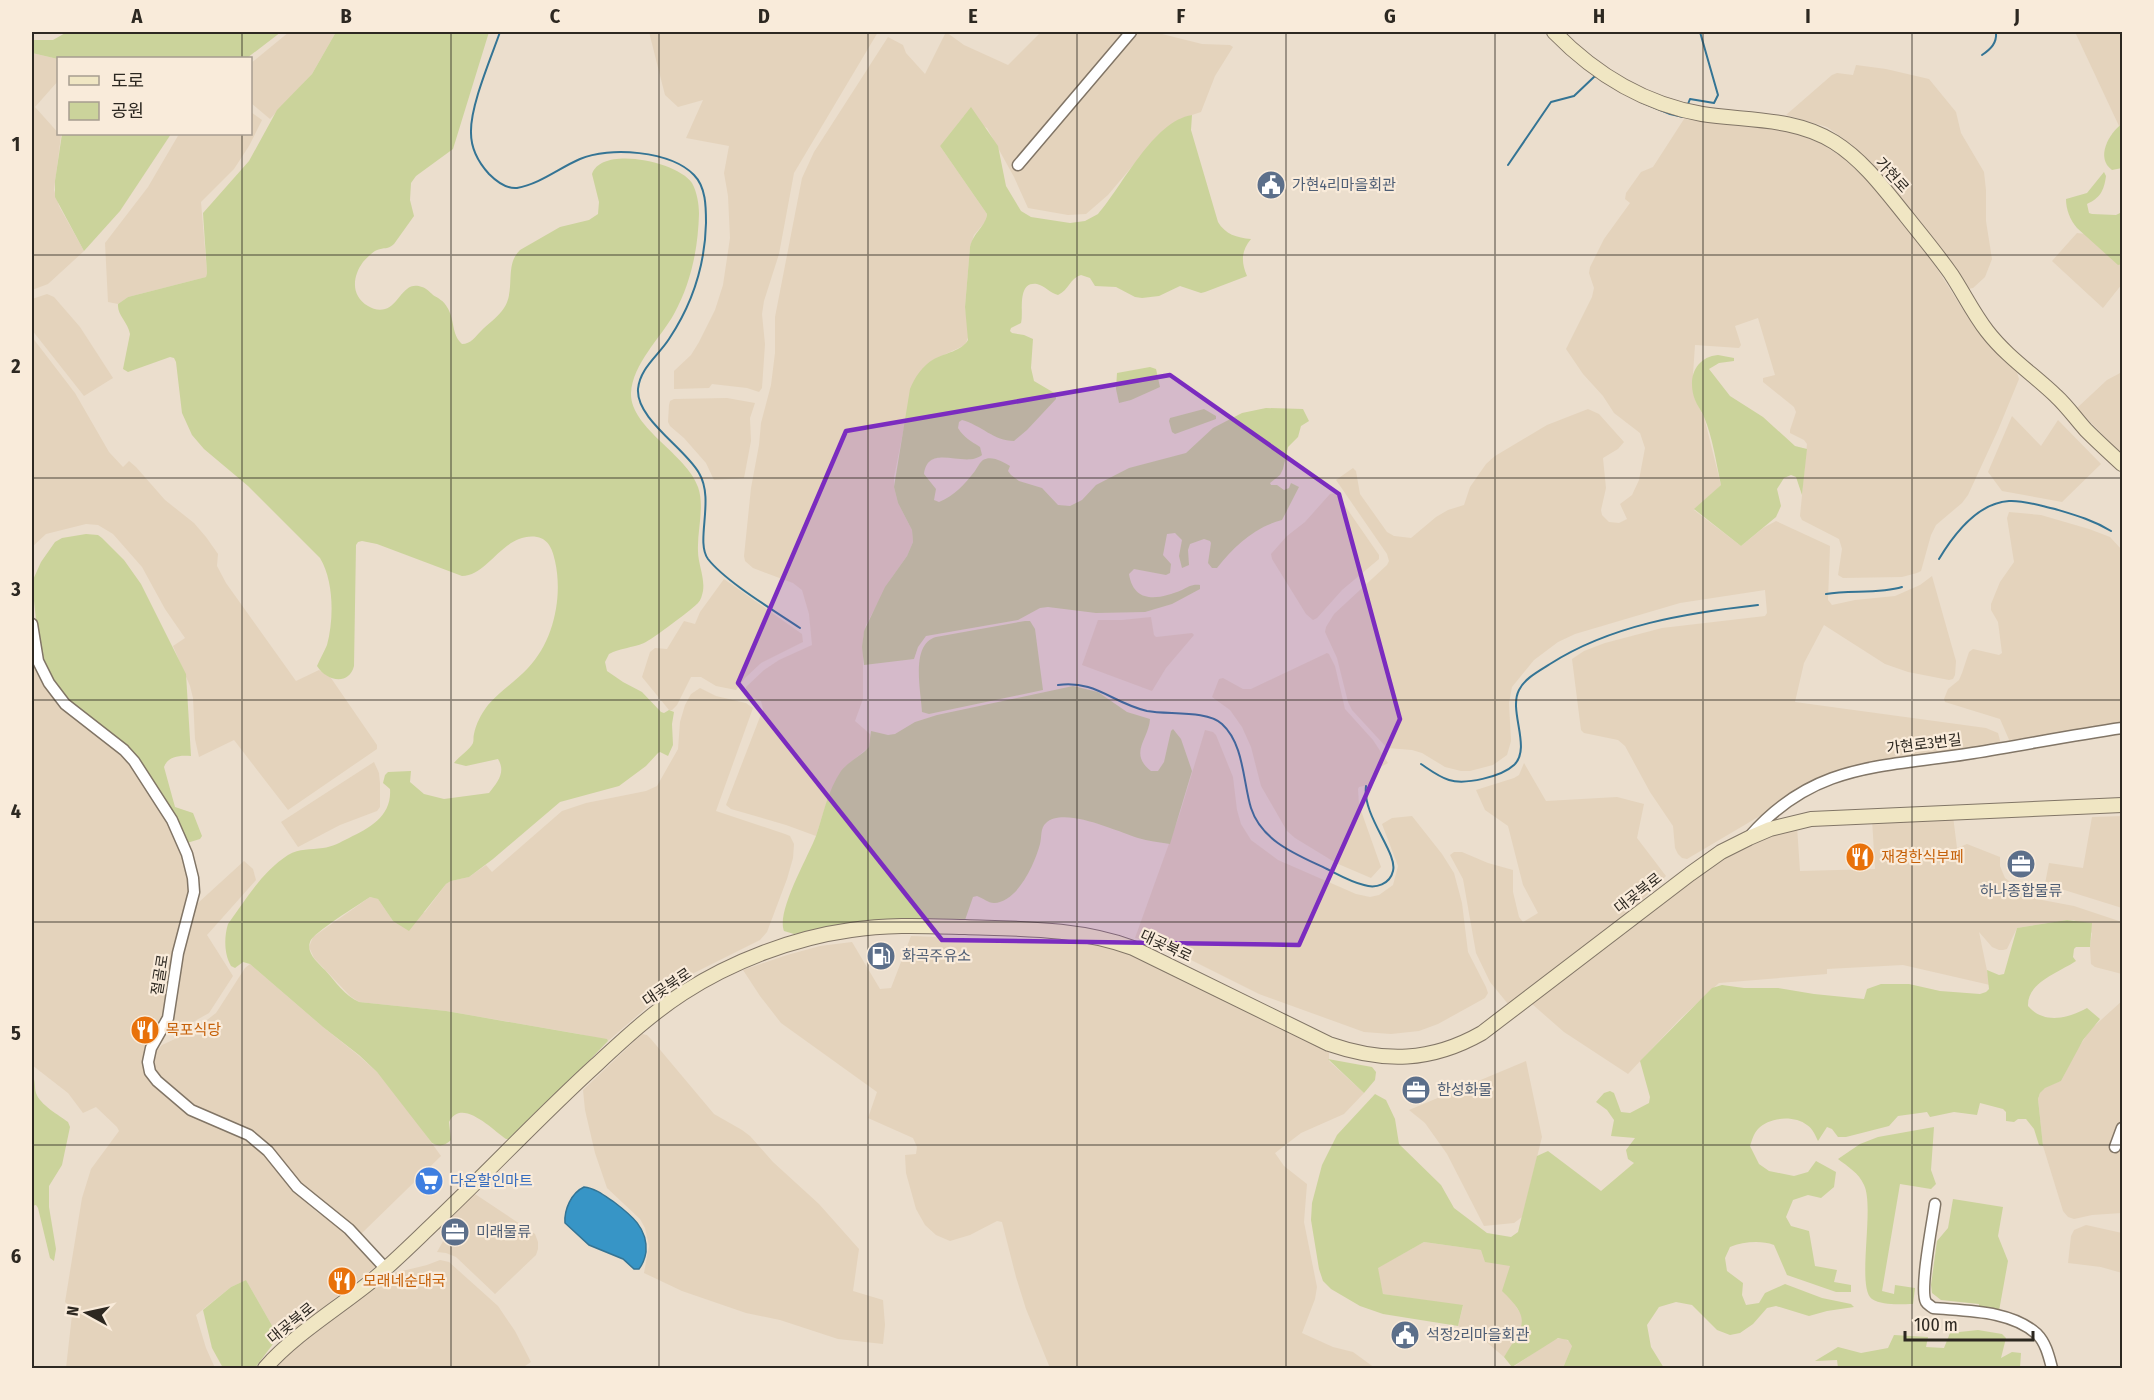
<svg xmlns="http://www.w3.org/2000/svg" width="2154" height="1400" viewBox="0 0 2154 1400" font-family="'Fira Sans Condensed','Noto Sans KR',sans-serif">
  <rect width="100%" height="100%" fill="#ebdecd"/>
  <g fill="#e4d3bc">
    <polygon points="289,32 336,32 312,74 270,119 251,103 250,64"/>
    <polygon points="649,32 878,32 794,173 779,254 764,301 762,314 765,344 762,388 759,392 747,388 712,384 709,388 674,389 674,371 691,355 699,342 715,310 723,285 730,238 728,196 724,173 729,146 686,138 703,100 678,107 665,95"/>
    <polygon points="946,32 964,45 1008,65 1041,32 1154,32 1202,44 1230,45 1233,47 1215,76 1201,112 1180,119 1151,144 1108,195 1086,214 1068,215 1028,208 1014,177 987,128 964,116 940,146 987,214 985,222 974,235 970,247 965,307 969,335 965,345 933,360 925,366 913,383 894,477 894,487 898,503 912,530 913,542 907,556 890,580 866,625 863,637 863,699 855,721 870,734 871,741 869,747 845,767 836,780 825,807 816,836 786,825 731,809 726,805 763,709 761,701 746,695 746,687 764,670 779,660 812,645 809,614 802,590 793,583 753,568 745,561 744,556 751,488 759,445 761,423 771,385 775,353 775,317 802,178 814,152 888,37 903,45 906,53 925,74"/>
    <polygon points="2075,32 2122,32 2122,124 2119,126"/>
    <polygon points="32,53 58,59 58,81 35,107 61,136 54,190 59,206 84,251 48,284 32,290"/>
    <polygon points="1856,65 1886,69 1929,79 1956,112 1961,133 1984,172 1986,190 1986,221 1992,259 1985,277 1973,288 1968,289 1894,192 1851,144 1827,127 1786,115 1832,75 1837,73 1853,75"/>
    <polygon points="251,112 262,120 249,146 234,169 201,202 207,273 206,277 128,297 118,304 108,302 105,243 148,187 179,134 250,134"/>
    <polygon points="1684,119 1775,129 1797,134 1820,143 1842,157 1863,176 1901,220 1936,267 1967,316 1987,342 2016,369 2019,379 1998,430 1968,495 1962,503 1936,525 1931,535 1921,571 1917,573 1902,577 1843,578 1838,575 1842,549 1839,539 1802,520 1800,516 1807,444 1804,440 1790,433 1790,430 1796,412 1794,407 1763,382 1763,378 1775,375 1758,318 1735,326 1741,345 1739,348 1695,345 1693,374 1694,393 1695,400 1704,417 1721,485 1694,510 1741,546 1763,528 1776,521 1830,546 1828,600 1832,605 1855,600 1895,596 1920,585 1932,576 1956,661 1955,675 1953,679 1949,680 1908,672 1885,664 1824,625 1804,663 1795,702 1986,728 1998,733 2001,744 1886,761 1770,810 1687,859 1682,858 1678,854 1675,848 1673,826 1650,792 1625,746 1618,740 1584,733 1581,730 1572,659 1584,651 1605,643 1662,628 1765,616 1767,613 1765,590 1680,603 1575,634 1558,642 1534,660 1512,687 1509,703 1511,741 1507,755 1493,765 1470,771 1461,771 1445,767 1422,753 1412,750 1387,748 1352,710 1348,702 1337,658 1325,632 1326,627 1334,614 1387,565 1389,561 1387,554 1336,480 1353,468 1356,471 1360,494 1387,532 1394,536 1411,538 1436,517 1448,510 1464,505 1470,487 1486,464 1495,456 1547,425 1588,409 1599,414 1624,442 1618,449 1603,458 1606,488 1601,510 1602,515 1609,522 1619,523 1627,519 1620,504 1632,495 1639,480 1645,448 1640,433 1614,413 1603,396 1583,374 1566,349 1592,297 1594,288 1589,273 1590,267 1604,239 1630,203 1625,199 1626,193 1641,172 1653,167"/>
    <polygon points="2077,233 2086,234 2121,265 2122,264 2122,284 2103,308 2052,261"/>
    <polygon points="47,294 54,297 80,327 113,378 84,396 32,330 32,299"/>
    <polygon points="32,337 75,393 109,452 123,467 129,461 136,467 165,500 194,523 206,537 218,554 217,566 226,583 296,681 319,670 331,678 377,745 377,749 288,810 234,740 199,757 195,739 193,698 190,686 173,646 185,638 165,609 142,567 113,534 98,525 86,524 46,534 32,547"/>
    <polygon points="2122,372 2122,455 2077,408 2107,380"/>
    <polygon points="727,398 755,403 750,418 751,441 744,478 714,480 706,463 684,438 670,426 668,422 669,405 670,401 674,399"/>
    <polygon points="2012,416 2041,446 2058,420 2101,464 2062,502 2002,491 1988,472"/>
    <polygon points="1336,493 1379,555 1379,559 1342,590 1317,618 1313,620 1306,614 1272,559 1271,554 1287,536 1305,522 1330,494"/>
    <polygon points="2009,512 2041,515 2089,529 2110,537 2122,550 2122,724 2010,742 2000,719 1945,702 1944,699 1948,689 1959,680 1962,673 1969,652 1973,649 1999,655 2002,653 1998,622 1991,610 1991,604 2000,582 2014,562 2007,518"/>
    <polygon points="724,579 802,634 803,642 761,663 745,678 736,690 716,686 701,677 691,677 677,705 672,710 669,710 642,677 650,652 655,648 667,649 684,621 695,624 700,612"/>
    <polygon points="1151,617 1154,635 1156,637 1192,633 1194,635 1166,668 1152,691 1082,665 1098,620 1122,620"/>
    <polygon points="1327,653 1329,654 1335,666 1345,709 1373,740 1388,763 1377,769 1368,785 1359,787 1358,789 1359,805 1381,867 1371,878 1336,863 1295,838 1287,831 1261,786 1251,747 1242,727 1230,710 1212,697 1219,679 1223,678 1243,689 1251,689"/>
    <polygon points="32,663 36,667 63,708 74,719 117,750 127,759 165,817 187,866 190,894 164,1014 147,1045 143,1056 144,1069 147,1078 167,1098 182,1109 231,1130 251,1142 275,1164 301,1198 318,1213 335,1222 356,1243 376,1266 283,1339 274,1329 246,1280 231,1287 196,1315 206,1348 215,1368 66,1368 72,1315 71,1308 65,1302 82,1198 91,1169 119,1131 117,1127 96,1107 83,1113 68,1093 32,1065"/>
    <polygon points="700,688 716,696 746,703 753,708 716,811 785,834 790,836 794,844 793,858 787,879 767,932 760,940 694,973 667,990 608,1041 579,1034 446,1011 359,1002 350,996 314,958 309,947 313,937 370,897 378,899 393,921 425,912 446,884 451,881 469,877 486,865 492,872 562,811 586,803 646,791 657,786 678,749 680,722 685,705 691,694"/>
    <polygon points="1205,730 1213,732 1216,735 1233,777 1237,810 1241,824 1251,840 1278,860 1356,894 1370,897 1379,895 1393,885 1398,866 1382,824 1392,818 1412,816 1442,854 1454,873 1462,903 1468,952 1486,987 1488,993 1485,998 1438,1024 1419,1031 1391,1034 1364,1032 1259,994 1159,944 1135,938 1180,813"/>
    <polygon points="374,762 379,773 380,783 380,807 377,811 340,825 298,847 281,822"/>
    <polygon points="1524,763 1546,801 1617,797 1644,804 1637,838 1666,876 1619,923 1513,1004 1508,1004 1490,982 1476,953 1463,879 1450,855 1454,852 1462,852 1488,863 1513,870 1513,892 1519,917 1523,922 1538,913 1523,885 1508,826 1485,810 1476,790 1514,778 1519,775"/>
    <polygon points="1953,816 1957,848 1967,844 2000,857 2000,866 2005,878 2026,894 2037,899 2074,906 2122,922 2122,974 2095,967 2091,964 2090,947 2092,933 2074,920 2067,920 2017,928 2007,949 2003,950 1999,950 1992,947 1979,932 1990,985 1903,965 1827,969 1827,974 1719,983 1680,1019 1628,1074 1564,1032 1532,1004 1533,1001 1685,884 1735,851 1797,826 1800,871 1875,869 1872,819"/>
    <polygon points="2122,816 2122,908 2045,884 2049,863 2083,868 2092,817"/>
    <polygon points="244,861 253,869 256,880 207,935 233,976 209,1013 170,1035 166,1031 194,911 198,903"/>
    <polygon points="911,936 1072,942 1094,941 1109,944 1329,1050 1329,1061 1364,1093 1344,1114 1301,1133 1275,1153 1284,1166 1307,1184 1304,1222 1317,1287 1315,1299 1302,1333 1333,1347 1353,1352 1375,1368 1050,1368 1026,1309 1016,1277 1002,1222 997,1221 970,1235 950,1241 936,1235 925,1225 916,1209 906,1173 905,1155 916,1154 917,1147 913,1138 868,1118 877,1092 781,1023 760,996 743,970 787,955 820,946 852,942 880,989 891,988"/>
    <polygon points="250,964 323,1027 358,1055 377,1072 408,1110 441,1156 361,1234 343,1217 304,1188 256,1135 239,1124 193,1106 176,1095 152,1068 155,1053 162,1045 194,1030 216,1013 245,968"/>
    <polygon points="2122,1001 2122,1213 2092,1215 2074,1219 2068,1217 2063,1211 2043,1146 2038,1099 2040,1093 2045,1087 2061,1081 2076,1051 2091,1029"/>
    <polygon points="642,1034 647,1035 651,1039 714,1114 742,1130 750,1136 773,1162 819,1204 859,1249 853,1291 883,1300 885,1325 883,1344 838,1339 780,1320 746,1313 682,1291 644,1273 649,1246 645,1228 640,1219 607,1188 595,1153 585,1110 583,1090"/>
    <polygon points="1526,1061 1542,1137 1522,1217 1514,1223 1484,1226 1447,1154 1425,1123 1409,1110"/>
    <polygon points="472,1192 535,1234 538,1242 538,1249 536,1255 495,1294 456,1257 446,1253 437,1252 446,1236 437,1227"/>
    <polygon points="2086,1225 2122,1233 2122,1273 2101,1267 2068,1263 2071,1236 2074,1230"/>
    <polygon points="1424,1242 1481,1250 1510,1266 1513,1302 1522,1316 1523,1322 1522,1329 1504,1357 1483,1339 1458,1326 1463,1306 1383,1294 1377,1268"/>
    <polygon points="440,1260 449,1262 498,1306 515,1331 531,1362 522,1368 273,1368 296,1347 386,1275 427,1265"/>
    <polygon points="1563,1338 1572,1343 1572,1346 1563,1368 1512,1368 1554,1339"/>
  </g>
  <g fill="#cbd39b">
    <polygon points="67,32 281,32 247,58 58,59 32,53 32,40 53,40"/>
    <path d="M336 32H489L453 149 416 176 411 183 410 200 414 216 394 244C388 250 384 247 377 250 372 252 367 258 363 262 352 277 351 296 368 306 373 309 379 311 385 309 400 305 403 280 422 287 426 288 430 292 433 295 438 298 444 301 447 307 455 319 451 334 462 344 471 344 475 337 481 331 488 324 499 316 504 308 516 290 504 265 520 250L560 227 589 220 598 214 599 202 592 174C602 145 678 162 692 183 697 192 699 204 699 214 698 249 691 283 674 314 660 339 633 363 631 393 630 428 687 454 698 487 705 507 697 530 698 551 698 564 705 577 703 591 702 595 701 600 698 603 695 607 650 641 644 643 632 648 620 648 609 654L605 662 607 671 623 682 642 692 661 712 664 713 669 710 674 712 672 724 673 745 668 756 660 752 658 753 646 766 619 786 560 802 493 859 469 877 451 881 446 884 409 931 393 921 378 899 370 897C360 904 312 933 310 942 306 953 318 963 325 970 335 981 345 996 359 1002L446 1011 607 1039 608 1041 551 1100 509 1139H506C492 1129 461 1097 449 1122L451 1140C445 1146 439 1147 432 1143L377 1072 359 1055 323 1027 250 964 243 962 235 968 231 966C224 954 224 937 228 924 246 899 262 872 288 855 300 848 310 850 323 848 332 847 341 842 349 838 370 828 392 816 390 789L383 783 385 775 388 772 411 771 410 782 424 794 444 799 489 793C498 782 506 772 498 759L466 766 454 763C459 756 470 750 473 743 474 740 473 737 474 734 476 724 481 714 488 705 500 691 516 681 528 668 554 641 563 596 555 561 553 551 549 539 537 537 503 532 489 576 462 576L377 544 362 541 358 542 356 545 354 666C349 686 326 681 317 666 320 659 324 652 327 645 334 619 334 581 320 558L248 486 204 449 192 435 182 413 176 362 174 358 170 357 128 372 123 369 130 334C128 322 117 315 118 304L128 297 206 277 207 273 203 213 249 161 277 110 312 74Z"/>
    <path d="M971 107 998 146 1006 186 1021 211 1031 217 1070 223 1085 221 1098 214C1122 187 1153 121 1192 115L1191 130 1218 222C1225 234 1237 238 1251 239 1241 251 1241 262 1247 276L1205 292 1201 293 1180 286 1159 296 1142 298 1135 297 1116 287 1095 286 1090 278 1081 275C1070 278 1069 290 1058 295 1050 293 1045 286 1037 284 1016 281 1024 313 1021 323L1011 328 1010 331 1012 333 1024 335 1033 339 1031 368 1034 381 1056 394V399L1027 430 1014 441C994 441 981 425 962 420L959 422 958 428C964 438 971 441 980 447L982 455C965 469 928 442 924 474L936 489 934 500 939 502C954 496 965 484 975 471 977 468 980 462 983 460 992 455 1003 462 1010 466L1008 471 1011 475 1019 481 1042 488 1058 505 1070 506 1082 500 1096 485 1129 468 1186 453 1213 428 1242 413 1266 408 1303 409 1309 421 1301 426 1298 437 1288 447 1283 469 1280 475 1270 483 1271 485H1277L1284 490 1289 488 1291 483 1299 487 1282 520C1255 527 1234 546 1217 568H1212L1208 563 1211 543 1210 541 1204 539 1190 544 1188 550 1189 565 1182 568 1179 556 1182 540 1175 533 1167 534 1163 555 1171 564 1170 573 1166 575 1134 569 1129 574C1134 605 1160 599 1182 590 1188 587 1192 584 1200 585V589L1172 604 1145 612 1096 613 1048 607 1040 608 1018 620 926 636 918 647 914 659 864 665 862 647 864 631 885 587 907 556 913 542 912 530 898 503 894 487 910 389C915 377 922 366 934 359 945 353 962 351 968 340L965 307 970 247C973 233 986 226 987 214L940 146Z"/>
    <path d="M2122 124V168L2112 170C2095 158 2109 133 2122 124Z"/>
    <polygon points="62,134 171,134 120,211 84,251 55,197 55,181"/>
    <path d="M2104 172 2106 176C2104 191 2100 198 2087 204L2089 213 2092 214 2116 215 2122 212V264L2118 265 2077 228C2070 220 2066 209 2066 199L2087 193Z"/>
    <path d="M1718 355 1734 358V361L1719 363 1709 369 1730 396 1763 417 1795 446 1807 449 1802 495 1796 477 1791 475 1784 478 1777 489 1781 506 1776 517 1741 546 1694 509 1721 485C1716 463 1713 438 1704 417 1702 411 1697 406 1695 400 1687 379 1695 357 1718 355Z"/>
    <polygon points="1150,367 1156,369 1160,387 1131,400 1119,403 1116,389 1117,373"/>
    <polygon points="1204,409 1216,416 1216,419 1175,434 1172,432 1169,421 1170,418"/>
    <path d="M86 534 98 535 102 538 124 560 141 584 186 674 191 756C180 755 168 756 164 767L175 807 193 813 202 836 200 839 187 843 135 756 75 708 55 684 43 658 37 629 32 582 41 562 55 542 62 538Z"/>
    <path d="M1025 621H1030L1035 629 1043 690 929 714 922 712C921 691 910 644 936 637Z"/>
    <path d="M1073 686 1098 692 1127 712 1150 719C1149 739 1128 753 1151 771H1158L1164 762 1171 731 1173 729 1181 739 1192 771 1170 844C1159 842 1148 841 1138 838 1118 832 1064 806 1046 823 1040 828 1042 837 1040 844 1035 863 1018 902 994 903 988 903 983 898 977 896L973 897 965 920 835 927 794 934 784 931C776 912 808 857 816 836 823 815 828 790 841 771 849 761 861 756 869 747L871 731 888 735 895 734 915 722 937 715Z"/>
    <path d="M2067 920 2092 923 2090 947H2076L2074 949 2073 957 2076 961C2060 972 2027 982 2028 1006 2044 1025 2069 1018 2087 1008L2100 1019 2083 1040 2061 1081 2045 1088 2040 1093 2038 1099 2043 1146 2039 1145 2034 1129 2026 1119H2018L2014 1122 2006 1121V1112L2003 1109 1980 1103 1977 1115 1954 1112 1930 1117 1927 1112 1898 1116 1889 1126 1846 1137H1838L1832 1129 1827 1127 1818 1141C1815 1135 1813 1129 1807 1125 1794 1115 1769 1117 1758 1129 1754 1133 1752 1140 1750 1146L1759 1164 1769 1171 1794 1176 1808 1172 1816 1161 1836 1172 1834 1187 1821 1198 1808 1195 1793 1200 1786 1217 1791 1226 1809 1231 1815 1266 1837 1270 1834 1282 1851 1285V1292H1836L1787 1275 1774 1245C1760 1240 1743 1242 1730 1247L1725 1258 1727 1271 1743 1283 1742 1295 1746 1305 1759 1303 1765 1293 1785 1284 1822 1298 1851 1304 1854 1307 1827 1311 1809 1316 1776 1306 1767 1308 1753 1324 1740 1333 1730 1335 1717 1330 1692 1305 1676 1302 1659 1307 1647 1325 1651 1347 1664 1368H1563L1572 1346 1568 1340 1558 1338 1512 1367 1504 1357C1524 1324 1532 1320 1502 1291L1510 1266 1485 1262 1481 1250 1424 1242 1378 1268 1383 1294 1463 1305 1458 1326 1383 1314 1360 1306 1331 1289 1323 1281 1319 1269 1311 1220 1312 1203 1322 1165 1337 1135 1375 1094 1386 1100 1395 1119 1399 1144 1441 1185 1454 1208 1487 1233 1511 1237 1518 1232 1537 1156 1548 1151 1601 1191 1634 1163 1628 1159 1626 1150 1635 1138 1611 1136 1614 1120 1607 1110 1596 1102 1604 1093 1610 1091 1614 1093 1621 1112 1630 1113 1649 1103 1650 1097 1640 1061 1712 988 1722 985 1744 988H1778L1814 994 1864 999 1867 989 1881 984H1909L1940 991 1980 994 1986 992 1989 989 1987 970 1999 975 2004 974 2017 928Z"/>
    <polygon points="1328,1059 1372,1067 1376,1072 1375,1080 1364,1093"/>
    <path d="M32 1075C36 1081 34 1086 36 1093 40 1105 59 1115 68 1122L70 1127 62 1165 49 1186V1207L56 1249 54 1261 50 1258 38 1208 36 1205 32 1206Z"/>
    <path d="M1934 1127 1931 1170 1936 1184 1931 1189 1900 1184 1882 1291 1894 1294 1895 1285 1915 1288 1913 1304C1901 1304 1883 1306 1872 1299 1856 1288 1875 1207 1864 1185 1859 1173 1847 1166 1838 1159L1860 1144 1878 1137Z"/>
    <polygon points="1953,1199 2003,1207 1998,1236 2008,1261 1999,1311 1979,1309 1979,1304 1941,1300 1932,1293 1931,1285 1937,1241 1948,1228"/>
    <polygon points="246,1280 274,1329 276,1340 255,1368 223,1368 212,1348 203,1310 231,1287"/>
    <polygon points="1978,1330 2002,1334 2006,1338 2001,1358 2012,1352 2021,1353 2020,1368 1838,1368 1837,1360 1815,1361 1838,1347 1861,1353 1888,1348 1894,1335 1928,1337 1926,1347 1944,1348 1950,1333"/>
  </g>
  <path fill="#3795c6" stroke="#347494" stroke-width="1.5" d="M584 1187C595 1188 605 1196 614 1202 631 1215 648 1228 646 1252 645 1258 643 1264 639 1269H634L623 1259 589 1245 565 1223C564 1210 571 1193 584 1187Z"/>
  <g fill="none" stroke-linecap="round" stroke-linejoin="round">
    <g stroke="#347494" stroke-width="2">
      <path d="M500 32C491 58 470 106 471 133 471 149 479 163 489 174 497 182 506 189 517 188 540 184 559 168 580 159 609 146 671 151 694 175 706 187 706 207 706 223 705 266 693 303 669 339 658 356 640 368 638 389 636 419 685 448 699 473 715 500 695 541 708 559 726 582 775 611 800 628"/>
      <path d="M1982 55C1991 49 1997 43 1996 32"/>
      <polyline points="1641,102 1670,114 1683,117"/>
      <polyline points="1688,104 1690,99 1714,103 1718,95 1700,32"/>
      <polyline points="1508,165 1551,102 1574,96 1595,76 1597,77"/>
      <polyline points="2122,540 2122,541"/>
      <path d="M1939 559C1954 534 1977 503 2009 501 2024 500 2041 506 2055 509 2075 515 2093 520 2111 531"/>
      <path d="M1826 594C1850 590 1880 594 1902 587"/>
      <path d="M1058 685C1096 680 1112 703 1147 711 1168 715 1207 710 1222 724 1244 744 1243 782 1251 808 1262 842 1298 855 1327 869 1339 875 1351 882 1364 885 1376 889 1390 884 1393 871 1398 853 1362 816 1366 786"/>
      <path d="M1421 764C1430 770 1439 777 1449 780 1465 785 1501 777 1514 765 1532 748 1508 711 1519 690 1525 678 1539 671 1550 664 1611 625 1686 613 1758 605"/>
    </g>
    <g stroke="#817566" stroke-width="13">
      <g id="street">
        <polyline points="1018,165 1131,32"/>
        <polyline points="32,624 38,661 49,683 65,704 124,750 134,761 172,820 187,854 193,878 194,892 178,953 168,1018 151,1048 148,1062 150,1072 157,1081 191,1110 249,1135 268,1151 297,1187 349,1229 386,1269"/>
        <path d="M1749 837C1815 761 1883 768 1973 753 2023 745 2073 735 2122 728"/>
        <polyline points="2115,1147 2122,1128"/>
        <path d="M1935 1204C1933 1220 1919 1290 1926 1302 1927 1304 1931 1306 1933 1308 1966 1311 2011 1310 2037 1334 2046 1343 2049 1357 2052 1368"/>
      </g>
    </g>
    <g stroke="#817566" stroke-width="16">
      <g id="secondary">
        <path d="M1554 32C1595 74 1644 104 1702 114 1746 121 1794 117 1834 142 1863 160 1885 190 1906 216 1921 235 1937 254 1951 274 1963 292 1973 313 1987 331 2007 357 2033 374 2056 396 2067 406 2076 419 2086 430 2098 442 2110 453 2122 464"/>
        <path d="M265 1368C294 1335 334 1311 369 1283 391 1265 412 1244 433 1224 488 1172 540 1116 596 1065 623 1040 652 1013 683 993 733 961 793 938 851 930 889 924 927 926 965 927 1022 929 1079 928 1133 948L1329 1044C1384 1063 1431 1062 1482 1033L1690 874 1721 852 1749 838 1770 829 1811 819 2122 805"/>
      </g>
    </g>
    <use href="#street" stroke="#fff" stroke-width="10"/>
    <use href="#secondary" stroke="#f0e6c3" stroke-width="14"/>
  </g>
  <path fill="#7b2cbf" fill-opacity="0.2" stroke="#7b2cbf" stroke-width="4.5" stroke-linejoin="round" d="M1170 375 1339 494 1400 719 1299 945 942 940 738 683 846 431Z"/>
  <path fill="none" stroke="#2d2821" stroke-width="1.5" stroke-opacity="0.55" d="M242 32V58M451 32V1368M659 32V1368M868 32V1368M1077 32V1368M1286 32V1368M1495 32V1368M1703 32V1368M1912 32V1368M242 134V1368M32 255H2122M32 478H2122M32 700H2122M32 922H2122M32 1145H2122"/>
  <defs>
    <g id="civic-disc" transform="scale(1.5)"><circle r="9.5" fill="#5c6f8a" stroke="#f9ebda"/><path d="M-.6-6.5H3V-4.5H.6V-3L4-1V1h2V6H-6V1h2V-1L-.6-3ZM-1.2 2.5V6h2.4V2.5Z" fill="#fff"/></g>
    <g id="restaurant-disc" transform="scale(1.5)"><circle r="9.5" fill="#e8710a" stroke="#f9ebda"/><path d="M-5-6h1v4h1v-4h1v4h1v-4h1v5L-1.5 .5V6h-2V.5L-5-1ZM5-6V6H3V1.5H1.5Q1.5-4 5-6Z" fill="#fff"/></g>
    <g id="office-disc" transform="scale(1.5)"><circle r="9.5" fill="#5c6f8a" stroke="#f9ebda"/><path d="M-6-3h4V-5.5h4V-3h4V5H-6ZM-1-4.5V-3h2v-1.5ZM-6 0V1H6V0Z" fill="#fff"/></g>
    <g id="fuel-disc" transform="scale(1.5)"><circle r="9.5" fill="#5c6f8a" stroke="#f9ebda"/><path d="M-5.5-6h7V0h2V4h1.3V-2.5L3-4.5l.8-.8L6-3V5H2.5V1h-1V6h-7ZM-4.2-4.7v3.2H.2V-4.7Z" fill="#fff"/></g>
    <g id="supermarket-disc" transform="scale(1.5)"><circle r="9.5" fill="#3f7fe0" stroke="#f9ebda"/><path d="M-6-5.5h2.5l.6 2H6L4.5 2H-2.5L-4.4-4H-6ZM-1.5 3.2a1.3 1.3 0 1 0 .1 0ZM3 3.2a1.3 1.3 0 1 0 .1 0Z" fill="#fff"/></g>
  </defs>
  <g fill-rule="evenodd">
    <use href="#civic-disc" x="1271" y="185"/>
    <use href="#restaurant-disc" x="1860" y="857"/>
    <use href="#office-disc" x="2021" y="864"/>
    <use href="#fuel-disc" x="881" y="956"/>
    <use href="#restaurant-disc" x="145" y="1030"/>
    <use href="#office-disc" x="1416" y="1090"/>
    <use href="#supermarket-disc" x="429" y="1181"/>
    <use href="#office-disc" x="455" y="1232"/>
    <use href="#restaurant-disc" x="342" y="1281"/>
    <use href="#civic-disc" x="1405" y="1335"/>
  </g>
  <g text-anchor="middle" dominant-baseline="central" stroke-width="4.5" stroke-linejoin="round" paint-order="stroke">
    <g font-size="15" fill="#2d2821" stroke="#f9ebda">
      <text transform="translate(1892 175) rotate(48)">가현로</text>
      <text transform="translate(1924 744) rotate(-7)">가현로3번길</text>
      <text transform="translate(1638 893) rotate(-38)">대곶북로</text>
      <text transform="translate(1166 946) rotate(25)">대곶북로</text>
      <text transform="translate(160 975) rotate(-81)">절골로</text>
      <text transform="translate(667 987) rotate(-34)">대곶북로</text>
      <text transform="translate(291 1323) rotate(-39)">대곶북로</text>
    </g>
    <g font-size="15" fill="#4e5e75" stroke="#f9ebda" text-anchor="start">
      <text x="1292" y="185">가현4리마을회관</text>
      <text x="2021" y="891" text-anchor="middle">하나종합물류</text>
      <text x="902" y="956">화곡주유소</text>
      <text x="1437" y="1090">한성화물</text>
      <text x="476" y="1232">미래물류</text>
      <text x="1426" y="1335">석정2리마을회관</text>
    </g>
    <g font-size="15" fill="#c56008" stroke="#f9ebda" text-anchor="start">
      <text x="1881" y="857">재경한식부페</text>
      <text x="166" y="1030">목포식당</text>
      <text x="363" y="1281">모래네순대국</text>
    </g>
    <g font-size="15" fill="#366cbe" stroke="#f9ebda" text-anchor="start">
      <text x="450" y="1181">다온할인마트</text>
    </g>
  </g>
  <rect width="2154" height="1400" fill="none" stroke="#f9ebda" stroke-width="66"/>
  <rect x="57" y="57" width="195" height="78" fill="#f9ebda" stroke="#a79d90" stroke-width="1.5"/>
  <rect x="69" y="76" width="30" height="9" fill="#f0e6c3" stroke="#a79d90" stroke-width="1.5"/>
  <text x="111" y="87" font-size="18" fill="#2d2821">도로</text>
  <rect x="69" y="102" width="30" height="18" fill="#cbd39b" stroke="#a79d90" stroke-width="1.5"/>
  <text x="111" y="117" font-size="18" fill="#2d2821">공원</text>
  <g transform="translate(87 1313) rotate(278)" stroke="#f9ebda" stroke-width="4.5" paint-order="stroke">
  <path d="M0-4.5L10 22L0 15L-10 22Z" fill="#2d2821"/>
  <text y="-9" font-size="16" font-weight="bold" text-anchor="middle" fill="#2d2821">N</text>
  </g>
  <path d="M1905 1331v9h128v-9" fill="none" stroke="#2d2821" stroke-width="3"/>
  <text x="1914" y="1331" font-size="18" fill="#2d2821" stroke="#f9ebda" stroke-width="4.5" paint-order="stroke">100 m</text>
  <rect x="33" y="33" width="2088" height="1334" fill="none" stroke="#2d2821" stroke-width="2"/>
  <g font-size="20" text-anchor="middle" font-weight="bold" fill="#2d2821">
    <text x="137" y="23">A</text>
    <text x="346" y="23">B</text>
    <text x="555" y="23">C</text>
    <text x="764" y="23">D</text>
    <text x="973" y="23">E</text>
    <text x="1181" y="23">F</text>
    <text x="1390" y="23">G</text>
    <text x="1599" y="23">H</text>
    <text x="1808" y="23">I</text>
    <text x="2017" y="23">J</text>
    <text x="16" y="151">1</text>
    <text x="16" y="373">2</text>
    <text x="16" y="596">3</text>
    <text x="16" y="818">4</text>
    <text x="16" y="1040">5</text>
    <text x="16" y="1263">6</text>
  </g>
</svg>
